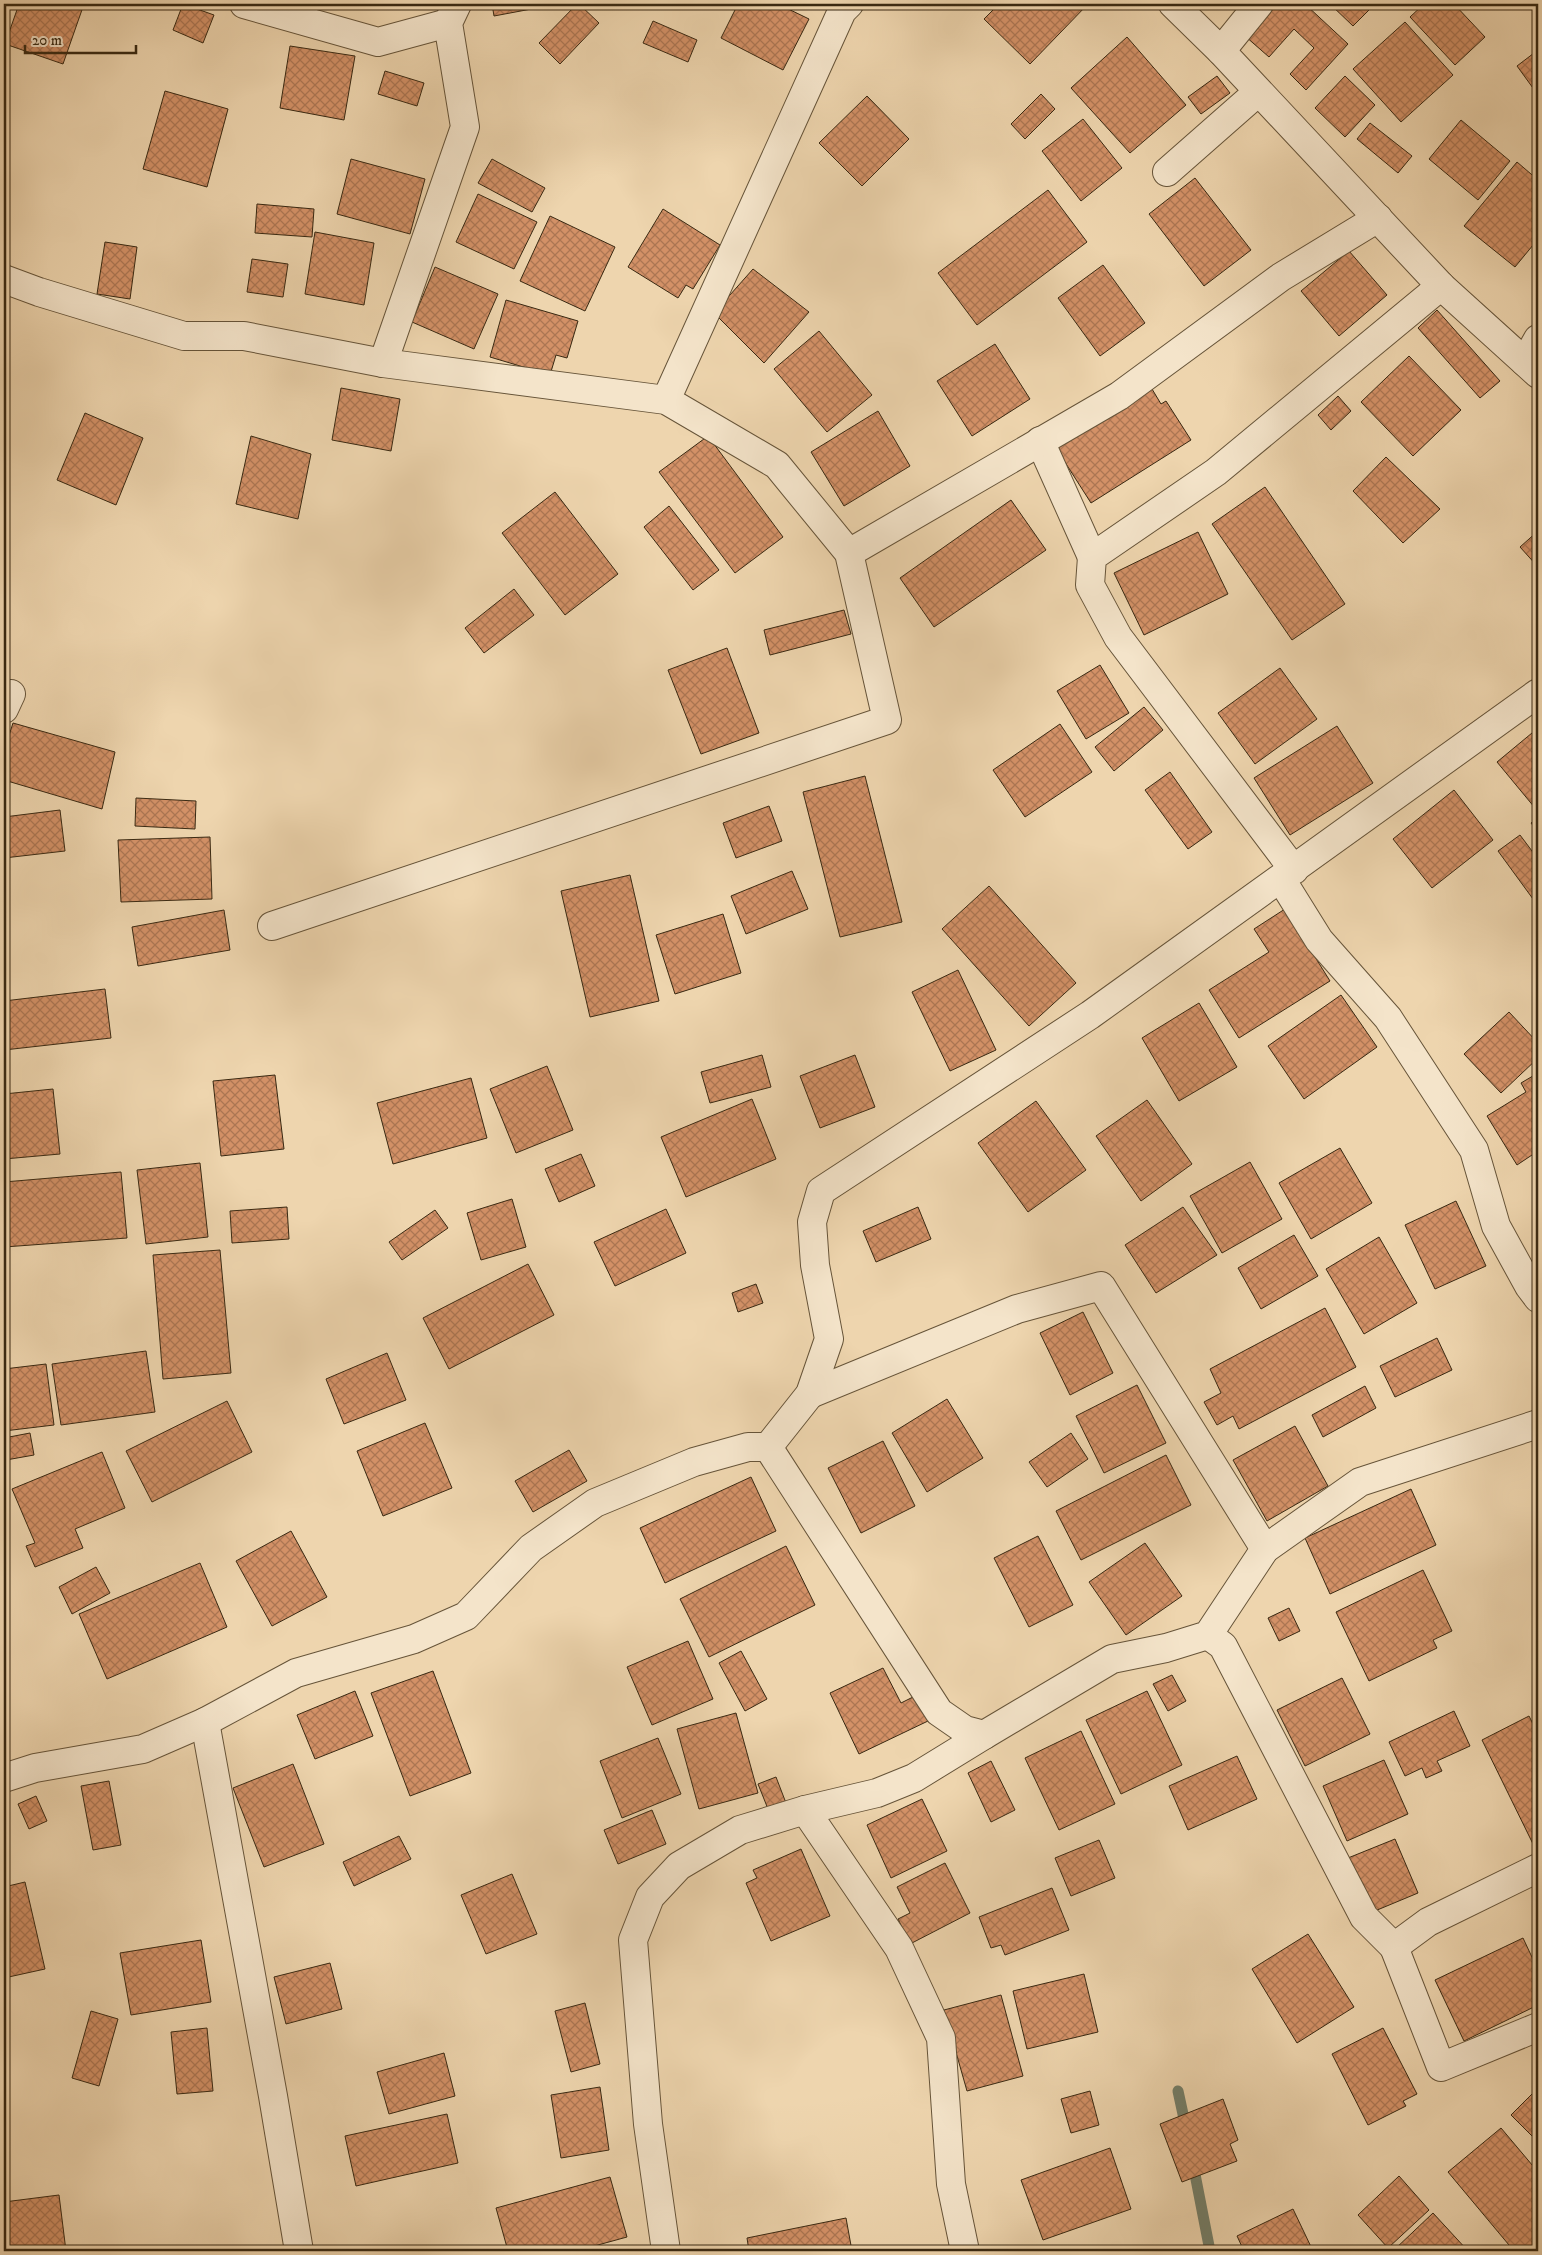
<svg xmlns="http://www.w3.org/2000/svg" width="1542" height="2255" viewBox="0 0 1542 2255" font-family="'IM FELL DW Pica',serif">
  <defs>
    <pattern id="building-cross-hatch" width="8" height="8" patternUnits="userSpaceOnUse" patternTransform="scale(1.25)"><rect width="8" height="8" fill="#d39167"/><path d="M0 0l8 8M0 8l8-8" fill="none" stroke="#ac7653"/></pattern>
  </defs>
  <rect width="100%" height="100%" fill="#eed5ae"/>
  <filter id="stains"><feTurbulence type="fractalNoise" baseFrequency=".004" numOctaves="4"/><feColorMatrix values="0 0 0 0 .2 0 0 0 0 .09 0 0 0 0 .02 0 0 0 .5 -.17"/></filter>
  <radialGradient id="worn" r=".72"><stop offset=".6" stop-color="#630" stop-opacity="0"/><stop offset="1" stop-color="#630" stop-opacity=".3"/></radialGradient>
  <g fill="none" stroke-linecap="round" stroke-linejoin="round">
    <g stroke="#747f6a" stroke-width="11">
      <polyline points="1178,2091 1186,2128"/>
      <polyline points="1193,2164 1210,2251"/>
    </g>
  </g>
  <g fill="url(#building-cross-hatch)" stroke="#392912">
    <polygon points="19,4 84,4 63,64 5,44"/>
    <polygon points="183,4 214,15 203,43 173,30"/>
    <polygon points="492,4 558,4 494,16"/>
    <polygon points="577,4 579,4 599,23 560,64 539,43"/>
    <polygon points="738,4 778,4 809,19 783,70 721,38"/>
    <polygon points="999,4 1088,4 1030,64 984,19"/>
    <polygon points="1274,4 1305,4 1348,44 1306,90 1290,74 1314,48 1294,29 1269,57 1245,36"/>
    <polygon points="1330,4 1375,4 1353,26"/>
    <polygon points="1424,4 1454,4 1485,37 1455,65 1410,17"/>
    <polygon points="653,21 697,40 688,62 643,43"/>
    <polygon points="1405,22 1453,75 1401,122 1353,69"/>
    <polygon points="1127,37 1186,105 1130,153 1071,88"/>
    <polygon points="290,46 355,56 344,120 280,108"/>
    <polygon points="1538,50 1538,95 1517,66"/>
    <polygon points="385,71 424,83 417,106 378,94"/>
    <polygon points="1217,76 1230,93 1201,114 1188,97"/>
    <polygon points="1345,76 1375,105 1345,137 1315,108"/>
    <polygon points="165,91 228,109 207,187 143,169"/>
    <polygon points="1041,94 1055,109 1025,139 1011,124"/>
    <polygon points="867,96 909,139 862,186 819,143"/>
    <polygon points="1083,119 1122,168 1081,201 1042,151"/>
    <polygon points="1461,120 1510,161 1478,200 1429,159"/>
    <polygon points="1370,123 1412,156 1398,173 1357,139"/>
    <polygon points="351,159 425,179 410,234 337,214"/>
    <polygon points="492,159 545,188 532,212 478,183"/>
    <polygon points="1517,162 1538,180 1538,239 1515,267 1464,226"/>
    <polygon points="1195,178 1251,250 1204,286 1149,214"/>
    <polygon points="1048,190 1087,242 977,325 938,273"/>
    <polygon points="478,194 537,222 514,269 456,242"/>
    <polygon points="257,204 314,209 312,237 255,233"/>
    <polygon points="663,209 720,245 693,289 686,285 678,298 628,267"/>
    <polygon points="550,216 615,247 585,311 520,281"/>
    <polygon points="315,232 374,243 364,305 305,294"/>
    <polygon points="105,242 137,247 130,299 97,294"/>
    <polygon points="1349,251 1387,295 1339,336 1301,291"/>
    <polygon points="252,259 288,264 283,297 247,292"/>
    <polygon points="1103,265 1145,323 1100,356 1058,298"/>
    <polygon points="435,267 498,294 474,349 412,322"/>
    <polygon points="753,269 809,312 764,363 714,313"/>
    <polygon points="506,300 578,321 567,358 556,355 550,375 490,357"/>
    <polygon points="1437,310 1500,381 1480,398 1418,328"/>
    <polygon points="819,331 872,395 827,432 774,369"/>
    <polygon points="995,344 1030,399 972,436 937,381"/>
    <polygon points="1409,356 1461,410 1413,456 1361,402"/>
    <polygon points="1149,384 1161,404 1166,401 1191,440 1091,503 1054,445"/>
    <polygon points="341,388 400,399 391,451 332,440"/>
    <polygon points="1338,396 1351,411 1331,430 1318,415"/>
    <polygon points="878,411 910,466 844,506 811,452"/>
    <polygon points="85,413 143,438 116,505 57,480"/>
    <polygon points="251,436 311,454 298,519 236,504"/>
    <polygon points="708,436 783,537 735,573 659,472"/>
    <polygon points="1386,457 1440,509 1403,543 1353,491"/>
    <polygon points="1265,487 1345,604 1292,640 1212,524"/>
    <polygon points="555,492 618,574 565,615 502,533"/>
    <polygon points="1011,500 1046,550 934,627 900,578"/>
    <polygon points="669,506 719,570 693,590 644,527"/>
    <polygon points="1538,531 1538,567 1520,547"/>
    <polygon points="1198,532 1228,594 1144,635 1114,573"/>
    <polygon points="514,589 534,615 484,653 465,628"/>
    <polygon points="844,610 851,634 770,655 764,630"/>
    <polygon points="727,648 759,733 701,754 668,670"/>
    <polygon points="1100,665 1129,713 1086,739 1057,691"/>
    <polygon points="1280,668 1317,719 1255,764 1218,713"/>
    <polygon points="1144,707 1163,730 1114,771 1095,747"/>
    <polygon points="13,723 115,752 102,809 4,780 4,751"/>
    <polygon points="1060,724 1092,772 1025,817 993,770"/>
    <polygon points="1337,726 1373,783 1290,835 1254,778"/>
    <polygon points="1538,728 1538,805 1535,808 1497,762"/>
    <polygon points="1170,772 1212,832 1188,849 1145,790"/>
    <polygon points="865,776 902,922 840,937 803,792"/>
    <polygon points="1454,790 1493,840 1432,888 1393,839"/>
    <polygon points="136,798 196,801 195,829 135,826"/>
    <polygon points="769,806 782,841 736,858 723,823"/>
    <polygon points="60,810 65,851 4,858 4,817"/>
    <polygon points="1538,817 1538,832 1531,823"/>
    <polygon points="1520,835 1538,859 1538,895 1533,899 1498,851"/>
    <polygon points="210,837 212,899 121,902 118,840"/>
    <polygon points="792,871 808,909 746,934 731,896"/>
    <polygon points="630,875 659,1001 590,1017 561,891"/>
    <polygon points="989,886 1076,983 1029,1026 942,929"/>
    <polygon points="1285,909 1330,981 1239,1038 1209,990 1269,952 1254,929"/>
    <polygon points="224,910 230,950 138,966 132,927"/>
    <polygon points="723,914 741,973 675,994 656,935"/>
    <polygon points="958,970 996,1050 950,1071 912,992"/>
    <polygon points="105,989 111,1038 4,1050 4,1001"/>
    <polygon points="1341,995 1377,1047 1304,1099 1268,1046"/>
    <polygon points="1199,1003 1237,1067 1179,1101 1142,1038"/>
    <polygon points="1509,1012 1538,1043 1538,1058 1501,1093 1464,1054"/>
    <polygon points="762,1055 771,1087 710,1103 701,1072"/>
    <polygon points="855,1055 875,1107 820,1128 800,1076"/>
    <polygon points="547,1066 573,1130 516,1153 490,1089"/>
    <polygon points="1538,1073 1538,1151 1517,1165 1487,1116 1526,1092 1521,1083"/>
    <polygon points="275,1075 284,1149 221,1156 213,1081"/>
    <polygon points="471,1078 487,1138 393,1164 377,1103"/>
    <polygon points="53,1089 60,1154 4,1159 4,1094"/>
    <polygon points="752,1099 776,1159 686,1197 661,1137"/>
    <polygon points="1147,1100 1192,1164 1141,1201 1096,1136"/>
    <polygon points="1036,1101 1086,1170 1028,1212 978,1143"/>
    <polygon points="1340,1148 1372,1203 1311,1239 1279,1183"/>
    <polygon points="581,1154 595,1186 559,1202 545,1169"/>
    <polygon points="1250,1162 1282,1219 1222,1253 1190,1196"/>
    <polygon points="200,1163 208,1237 146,1244 137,1170"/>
    <polygon points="121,1172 127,1238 4,1247 4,1182"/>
    <polygon points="512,1199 526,1247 481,1260 467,1213"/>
    <polygon points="1456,1201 1486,1266 1435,1289 1405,1225"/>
    <polygon points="287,1207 289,1239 232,1243 230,1211"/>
    <polygon points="918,1207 931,1239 876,1262 863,1231"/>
    <polygon points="1183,1207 1217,1255 1156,1293 1125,1245"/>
    <polygon points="666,1209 686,1253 615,1286 594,1242"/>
    <polygon points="435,1210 448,1228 402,1260 389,1242"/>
    <polygon points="1294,1235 1318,1276 1261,1309 1238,1268"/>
    <polygon points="1379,1237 1417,1303 1364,1334 1326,1269"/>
    <polygon points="220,1250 231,1373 163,1379 153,1255"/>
    <polygon points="528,1264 554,1315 449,1369 423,1318"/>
    <polygon points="756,1284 763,1303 738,1312 732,1293"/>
    <polygon points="1325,1308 1356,1367 1239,1429 1233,1416 1217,1425 1204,1402 1221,1393 1210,1369"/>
    <polygon points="1083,1312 1113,1373 1070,1395 1040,1333"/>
    <polygon points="1437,1338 1452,1370 1395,1397 1380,1366"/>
    <polygon points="146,1351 155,1412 61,1425 52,1364"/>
    <polygon points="387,1353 406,1400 344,1424 326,1379"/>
    <polygon points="46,1364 54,1425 4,1431 4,1369"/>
    <polygon points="1137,1385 1166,1443 1104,1473 1076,1416"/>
    <polygon points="1365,1386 1376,1408 1323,1437 1312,1415"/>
    <polygon points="947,1399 983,1458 927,1492 892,1433"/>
    <polygon points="227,1401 252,1452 152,1502 126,1451"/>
    <polygon points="425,1423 452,1488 383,1516 357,1451"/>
    <polygon points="1295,1426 1328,1486 1267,1521 1233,1460"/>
    <polygon points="30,1433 34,1455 6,1460 4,1438"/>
    <polygon points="1071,1433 1088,1459 1047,1487 1029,1462"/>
    <polygon points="883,1441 915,1506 861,1533 828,1468"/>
    <polygon points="569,1450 587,1481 533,1512 515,1481"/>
    <polygon points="102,1452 125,1508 75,1529 83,1548 35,1567 26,1546 35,1543 12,1489"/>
    <polygon points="1166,1455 1191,1505 1081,1560 1056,1511"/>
    <polygon points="751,1477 776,1531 665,1583 640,1528"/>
    <polygon points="1411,1489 1436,1545 1330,1594 1305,1538"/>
    <polygon points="291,1531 327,1597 272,1626 236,1561"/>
    <polygon points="1038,1536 1073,1605 1029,1627 994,1558"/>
    <polygon points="1145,1543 1182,1596 1126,1635 1089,1582"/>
    <polygon points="786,1546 815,1605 709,1657 680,1599"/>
    <polygon points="200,1563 227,1627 107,1679 79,1614"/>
    <polygon points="96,1567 110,1593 72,1614 59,1587"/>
    <polygon points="1423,1570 1452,1631 1433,1640 1437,1648 1369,1681 1336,1612"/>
    <polygon points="1289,1608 1300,1631 1279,1641 1268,1618"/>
    <polygon points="688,1641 713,1699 652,1725 627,1667"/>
    <polygon points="741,1651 767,1699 745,1711 719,1663"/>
    <polygon points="883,1668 901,1703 915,1696 928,1721 859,1754 830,1693"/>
    <polygon points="433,1671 471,1773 410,1796 371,1693"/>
    <polygon points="1172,1675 1186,1701 1168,1711 1153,1684"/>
    <polygon points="1342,1678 1370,1734 1305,1766 1277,1710"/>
    <polygon points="355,1691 373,1736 315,1759 297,1715"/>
    <polygon points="1147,1691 1182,1765 1121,1794 1086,1720"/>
    <polygon points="1454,1711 1470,1746 1437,1761 1442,1771 1426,1778 1422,1768 1405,1776 1389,1742"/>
    <polygon points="736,1713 758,1793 699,1809 677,1729"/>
    <polygon points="1529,1716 1538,1734 1538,1841 1533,1844 1482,1740"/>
    <polygon points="1081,1731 1115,1804 1059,1830 1025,1758"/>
    <polygon points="658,1738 681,1794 622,1818 600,1761"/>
    <polygon points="1237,1756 1257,1799 1188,1830 1169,1786"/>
    <polygon points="1384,1760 1408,1814 1347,1841 1323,1786"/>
    <polygon points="991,1761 1015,1810 991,1822 968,1773"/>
    <polygon points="293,1764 324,1844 264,1867 233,1788"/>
    <polygon points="776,1777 786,1803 768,1809 758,1784"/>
    <polygon points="109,1781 121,1845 93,1850 81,1786"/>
    <polygon points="36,1796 47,1821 29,1829 18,1804"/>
    <polygon points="922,1799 947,1851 891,1878 867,1825"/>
    <polygon points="652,1810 666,1844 618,1864 604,1830"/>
    <polygon points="399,1836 411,1859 354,1886 343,1862"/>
    <polygon points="1395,1839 1418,1893 1370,1913 1348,1858"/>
    <polygon points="1099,1840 1115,1878 1071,1896 1055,1858"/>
    <polygon points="801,1849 830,1916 771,1941 746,1883 757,1878 753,1870"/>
    <polygon points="945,1863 970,1913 910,1944 898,1919 910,1913 897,1887"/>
    <polygon points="512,1874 537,1934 486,1954 461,1895"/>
    <polygon points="25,1882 45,1969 4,1978 4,1887"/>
    <polygon points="1052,1888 1069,1930 1005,1955 1001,1945 991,1948 979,1917"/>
    <polygon points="1308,1934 1354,2007 1297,2043 1252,1969"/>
    <polygon points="1523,1938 1538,1970 1538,2005 1464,2041 1435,1980"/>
    <polygon points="201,1940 211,2002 131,2015 120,1953"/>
    <polygon points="330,1963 342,2009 286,2024 274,1977"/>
    <polygon points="1084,1974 1098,2032 1027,2049 1013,1991"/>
    <polygon points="1001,1995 1023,2076 967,2091 944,2010"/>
    <polygon points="585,2003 600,2064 571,2072 555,2011"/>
    <polygon points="91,2011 118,2019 99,2086 72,2078"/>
    <polygon points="207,2028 213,2091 177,2094 171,2032"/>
    <polygon points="1383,2028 1417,2094 1403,2101 1406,2106 1368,2125 1332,2054"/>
    <polygon points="444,2053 455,2096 389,2114 377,2072"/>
    <polygon points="600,2087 609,2150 561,2158 551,2095"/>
    <polygon points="1538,2088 1538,2142 1511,2115"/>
    <polygon points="1090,2091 1099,2125 1071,2133 1061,2099"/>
    <polygon points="1223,2099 1238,2140 1230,2144 1237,2161 1182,2182 1160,2124"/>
    <polygon points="447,2114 458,2163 356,2186 345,2136"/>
    <polygon points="1501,2128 1538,2172 1538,2251 1514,2251 1448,2172"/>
    <polygon points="1110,2148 1131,2209 1043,2240 1021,2180"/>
    <polygon points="1399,2176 1429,2210 1388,2248 1358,2215"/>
    <polygon points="610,2177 627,2237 576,2251 508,2251 496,2208"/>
    <polygon points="59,2195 66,2251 4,2251 4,2202"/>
    <polygon points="1293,2209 1313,2251 1244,2251 1237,2236"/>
    <polygon points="1433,2213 1468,2251 1395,2251 1394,2250"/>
    <polygon points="846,2218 852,2251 749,2251 747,2238"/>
  </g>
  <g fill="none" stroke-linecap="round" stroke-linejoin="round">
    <g stroke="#665439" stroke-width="30">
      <g id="street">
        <polyline points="244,4 378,42 448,23"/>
        <polyline points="1173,4 1221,51 1441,286 1538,374"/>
        <polyline points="1221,51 1259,4"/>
        <polyline points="1167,172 1258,92"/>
        <polyline points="4,279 39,292 184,336 244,336 383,363 666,400 777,465 849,553 887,720 272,926"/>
        <polyline points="1525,362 1538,339"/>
        <polyline points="383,363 465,127 448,23 457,4"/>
        <polyline points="666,400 842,11 849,4"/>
        <polyline points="1040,441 1092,557"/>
        <polyline points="849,553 1119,396 1281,277 1378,218"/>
        <polyline points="4,709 11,694"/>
        <polyline points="1294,870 1118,637 1090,585 1092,557 1216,472 1441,286"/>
        <polyline points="1281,879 1319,940 1388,1018 1474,1150 1496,1226 1529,1286 1538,1298"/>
        <polyline points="810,1394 1017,1309 1101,1286 1265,1549"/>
        <polyline points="768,1447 810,1394 829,1339 815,1265 812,1222 821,1191 1090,1015 1538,693"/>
        <polyline points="768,1447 939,1712 965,1730 984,1735 1112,1659 1166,1648 1208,1635 1265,1549 1360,1482 1538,1424"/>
        <polyline points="1208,1635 1223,1646 1364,1917 1394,1947 1428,1922 1538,1868"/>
        <polyline points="205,1722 273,2096 299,2251"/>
        <polyline points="4,1778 35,1768 143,1749 205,1722 296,1673 414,1639 466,1616 531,1548 595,1503 694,1462 748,1447 768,1447"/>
        <polyline points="805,1810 899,1948 941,2038 951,2184 965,2251"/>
        <polyline points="1394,1947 1441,2067 1538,2027"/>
        <polyline points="666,2251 648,2124 633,1940 650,1897 679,1866 740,1830 805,1810 877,1793 914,1778 984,1735"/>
      </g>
    </g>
    <use href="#street" stroke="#f4e4ca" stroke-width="28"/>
  </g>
  <rect width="1542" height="2255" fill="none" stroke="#eed5ae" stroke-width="20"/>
  <rect x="5" y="5" width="1532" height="2245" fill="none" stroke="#392912" stroke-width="2.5"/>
  <rect x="10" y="10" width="1522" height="2235" fill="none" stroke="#392912"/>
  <path d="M25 45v8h111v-8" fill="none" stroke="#392912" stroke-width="2.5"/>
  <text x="32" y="45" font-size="15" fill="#392912" stroke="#f4e4ca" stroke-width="4" paint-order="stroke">20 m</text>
  <rect width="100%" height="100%" filter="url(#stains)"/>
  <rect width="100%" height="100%" fill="url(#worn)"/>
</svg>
